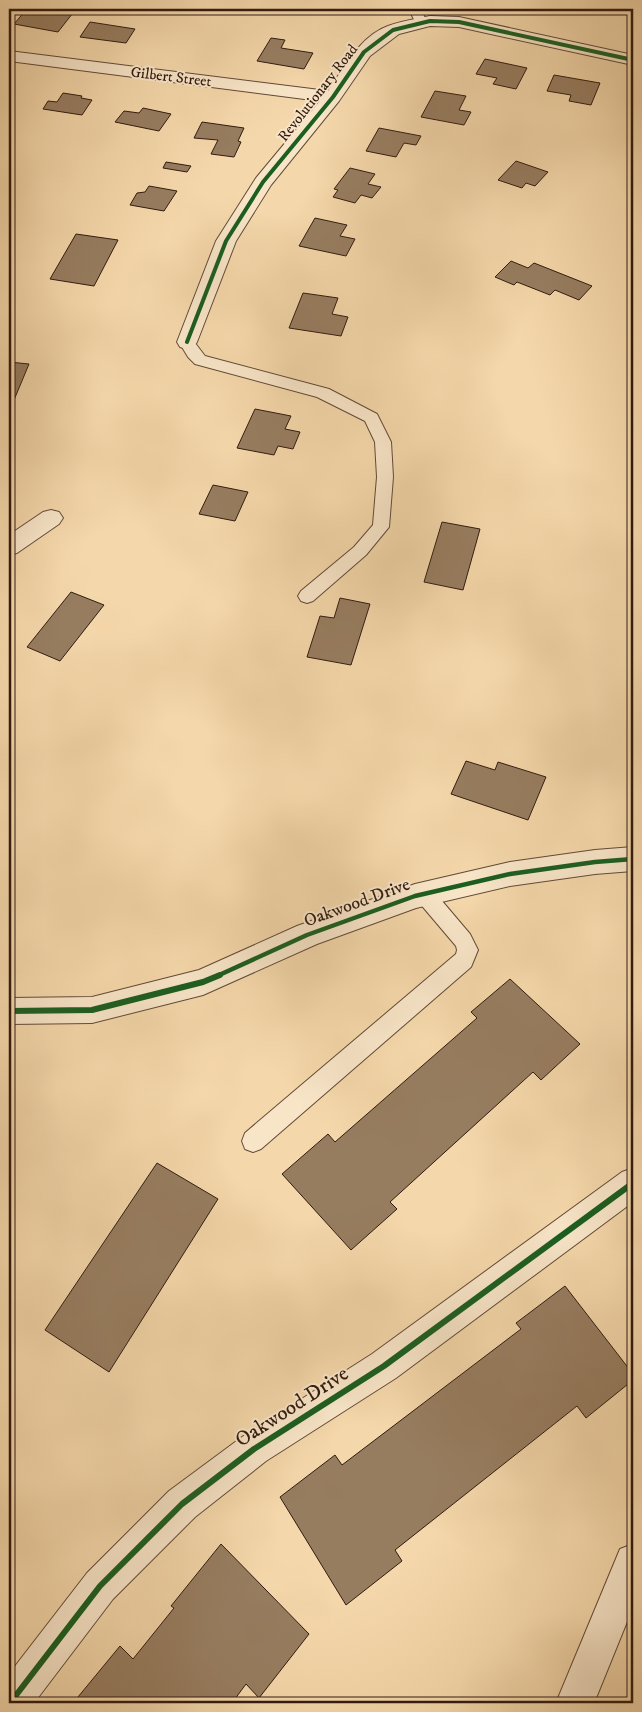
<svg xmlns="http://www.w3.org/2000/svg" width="642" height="1712" viewBox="0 0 642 1712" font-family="'IM FELL DW Pica',serif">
  <rect width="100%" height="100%" fill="#f4d7aa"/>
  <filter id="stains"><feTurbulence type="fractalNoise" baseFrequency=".004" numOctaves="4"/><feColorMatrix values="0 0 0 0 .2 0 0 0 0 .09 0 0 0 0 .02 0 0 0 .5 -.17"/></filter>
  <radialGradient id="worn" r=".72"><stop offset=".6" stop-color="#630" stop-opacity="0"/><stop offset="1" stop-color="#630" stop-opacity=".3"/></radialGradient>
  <g fill="#977d60" stroke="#321b10">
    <polygon points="55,9 76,9 58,32 14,24 26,10 50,14"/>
    <polygon points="90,22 135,29 126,43 80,37"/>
    <polygon points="271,38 285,40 281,48 313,53 304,69 257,61"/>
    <polygon points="485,59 527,68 516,89 493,84 497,78 476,74"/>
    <polygon points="554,75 600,83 591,105 569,101 571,95 547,91"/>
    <polygon points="435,91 466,96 459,110 471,112 464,125 421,117"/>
    <polygon points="63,93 82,96 81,98 92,100 82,115 43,109 48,101 57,102"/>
    <polygon points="143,108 171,114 159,131 115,122 124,111 139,113"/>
    <polygon points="202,122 244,128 238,141 241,142 234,157 211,154 218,140 194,138"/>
    <polygon points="379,128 421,136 416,145 404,143 396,157 366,151"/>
    <polygon points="516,161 548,172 535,186 526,183 522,188 498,180"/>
    <polygon points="166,162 191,166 187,172 163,168"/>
    <polygon points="350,168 375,174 368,184 381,187 372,198 361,195 355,203 333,197 338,190 334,189"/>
    <polygon points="149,186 177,191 164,211 130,205 137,193 145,192"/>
    <polygon points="315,218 347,225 340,236 355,239 346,256 299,246"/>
    <polygon points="76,234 118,240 94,286 50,279"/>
    <polygon points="511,261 528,268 534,263 592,286 579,300 555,290 550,295 517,282 514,285 495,277"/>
    <polygon points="303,293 338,298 332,314 348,317 341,336 289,328"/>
    <polygon points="9,362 29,364 9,412"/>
    <polygon points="255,409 291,416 285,429 300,432 293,449 278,446 274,455 237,448"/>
    <polygon points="213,485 248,492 235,521 199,514"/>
    <polygon points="442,522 480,529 463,590 424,582"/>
    <polygon points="71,592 104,605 60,661 27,647"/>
    <polygon points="340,598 370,604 351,665 307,657 320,616 334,618"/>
    <polygon points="466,761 495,770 498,762 546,777 528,820 451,794"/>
    <polygon points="510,979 580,1044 541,1080 533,1072 390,1202 397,1209 351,1250 282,1174 328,1134 335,1142 477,1018 471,1012"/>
    <polygon points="157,1163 218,1199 109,1372 45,1330"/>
    <polygon points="565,1286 633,1374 633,1380 586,1418 577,1406 395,1550 402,1561 346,1605 280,1497 335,1455 342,1465 521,1329 516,1323"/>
    <polygon points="221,1544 309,1634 259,1698 246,1684 232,1703 73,1703 120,1646 133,1659 174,1608 171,1606"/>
  </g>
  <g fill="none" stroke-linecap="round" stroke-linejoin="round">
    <g stroke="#624a36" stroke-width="2">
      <g id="lane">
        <polygon points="409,9 421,9 427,23 425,26 417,26"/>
        <polygon points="187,337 192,339 205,356 329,389 377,414 391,442 393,477 389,527 366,555 313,601 307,603 301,601 298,596 301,591 354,547 373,525 377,477 375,442 365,421 317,397 195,364 188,357 179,342 182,339"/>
        <polygon points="424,885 431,888 470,934 478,950 471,967 261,1149 253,1152 245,1149 242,1141 245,1133 456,954 457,950 456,946 417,900 414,894 417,888"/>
      </g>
    </g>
    <g stroke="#624a36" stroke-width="2">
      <g id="street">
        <path d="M430 16 459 17 633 55V65L459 27 430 26 399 34 370 56 339 101 271 185 236 241 197 342 194 347 187 349 180 347 177 342 216 241 256 178 320 101 9 61V51L328 91C344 68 360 36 388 26 401 21 416 19 430 16Z"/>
        <polygon points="51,510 59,512 63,518 59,524 17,553 9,555 9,535 43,512"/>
        <polygon points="633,847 633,871 595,874 510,886 416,908 317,944 203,995 92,1023 9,1024 9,998 92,997 199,970 297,926 415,884 510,862 595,850"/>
        <polygon points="633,1168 633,1202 396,1378 266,1461 195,1517 113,1599 34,1703 9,1703 9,1674 87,1573 169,1491 242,1437 372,1354 622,1172"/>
        <polygon points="633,1544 633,1607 594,1703 556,1703 620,1549"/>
      </g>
    </g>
    <use href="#lane" fill="#f8e5c8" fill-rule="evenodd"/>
    <use href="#street" fill="#f8e5c8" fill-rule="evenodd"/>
    <g stroke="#f8e5c8" stroke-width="5.5">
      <polyline id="cycleway-far2" points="187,342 226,241 263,182 333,97 364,52 393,30 430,21 459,22 633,60"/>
    </g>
    <g stroke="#f8e5c8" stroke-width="8">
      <polyline id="cycleway-far1" points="217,976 307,935 415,896 510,874 595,862 633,859"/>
    </g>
    <g stroke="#f8e5c8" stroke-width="9">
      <g id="cycleway">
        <polyline points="9,1011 92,1010 203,982 220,975"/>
        <polyline points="10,1703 100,1586 182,1504 254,1449 384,1366 633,1183"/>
      </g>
    </g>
    <use href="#cycleway-far2" stroke="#1b5e20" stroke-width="4"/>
    <use href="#cycleway-far1" stroke="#1b5e20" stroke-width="4.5"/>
    <use href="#cycleway" stroke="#1b5e20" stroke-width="6"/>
  </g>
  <g text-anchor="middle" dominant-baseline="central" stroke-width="4" stroke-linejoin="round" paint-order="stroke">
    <g font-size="15" fill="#321b10" stroke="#f8e5c8">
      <text transform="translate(171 77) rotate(7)">Gilbert Street</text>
      <text transform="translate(318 93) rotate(-52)">Revolutionary Road</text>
    </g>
    <g font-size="18" fill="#321b10" stroke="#f8e5c8">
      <text transform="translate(357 903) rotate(-20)">Oakwood Drive</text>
    </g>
    <g font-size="21" fill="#321b10" stroke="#f8e5c8">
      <text transform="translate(292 1407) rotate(-33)">Oakwood Drive</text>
    </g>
  </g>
  <rect width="642" height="1712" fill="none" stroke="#f4d7aa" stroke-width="30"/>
  <rect x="10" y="10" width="622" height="1692" fill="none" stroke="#321b10" stroke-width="2.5"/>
  <rect x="15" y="15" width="612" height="1682" fill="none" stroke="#321b10"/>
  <rect width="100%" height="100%" filter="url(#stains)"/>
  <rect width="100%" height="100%" fill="url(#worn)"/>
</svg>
